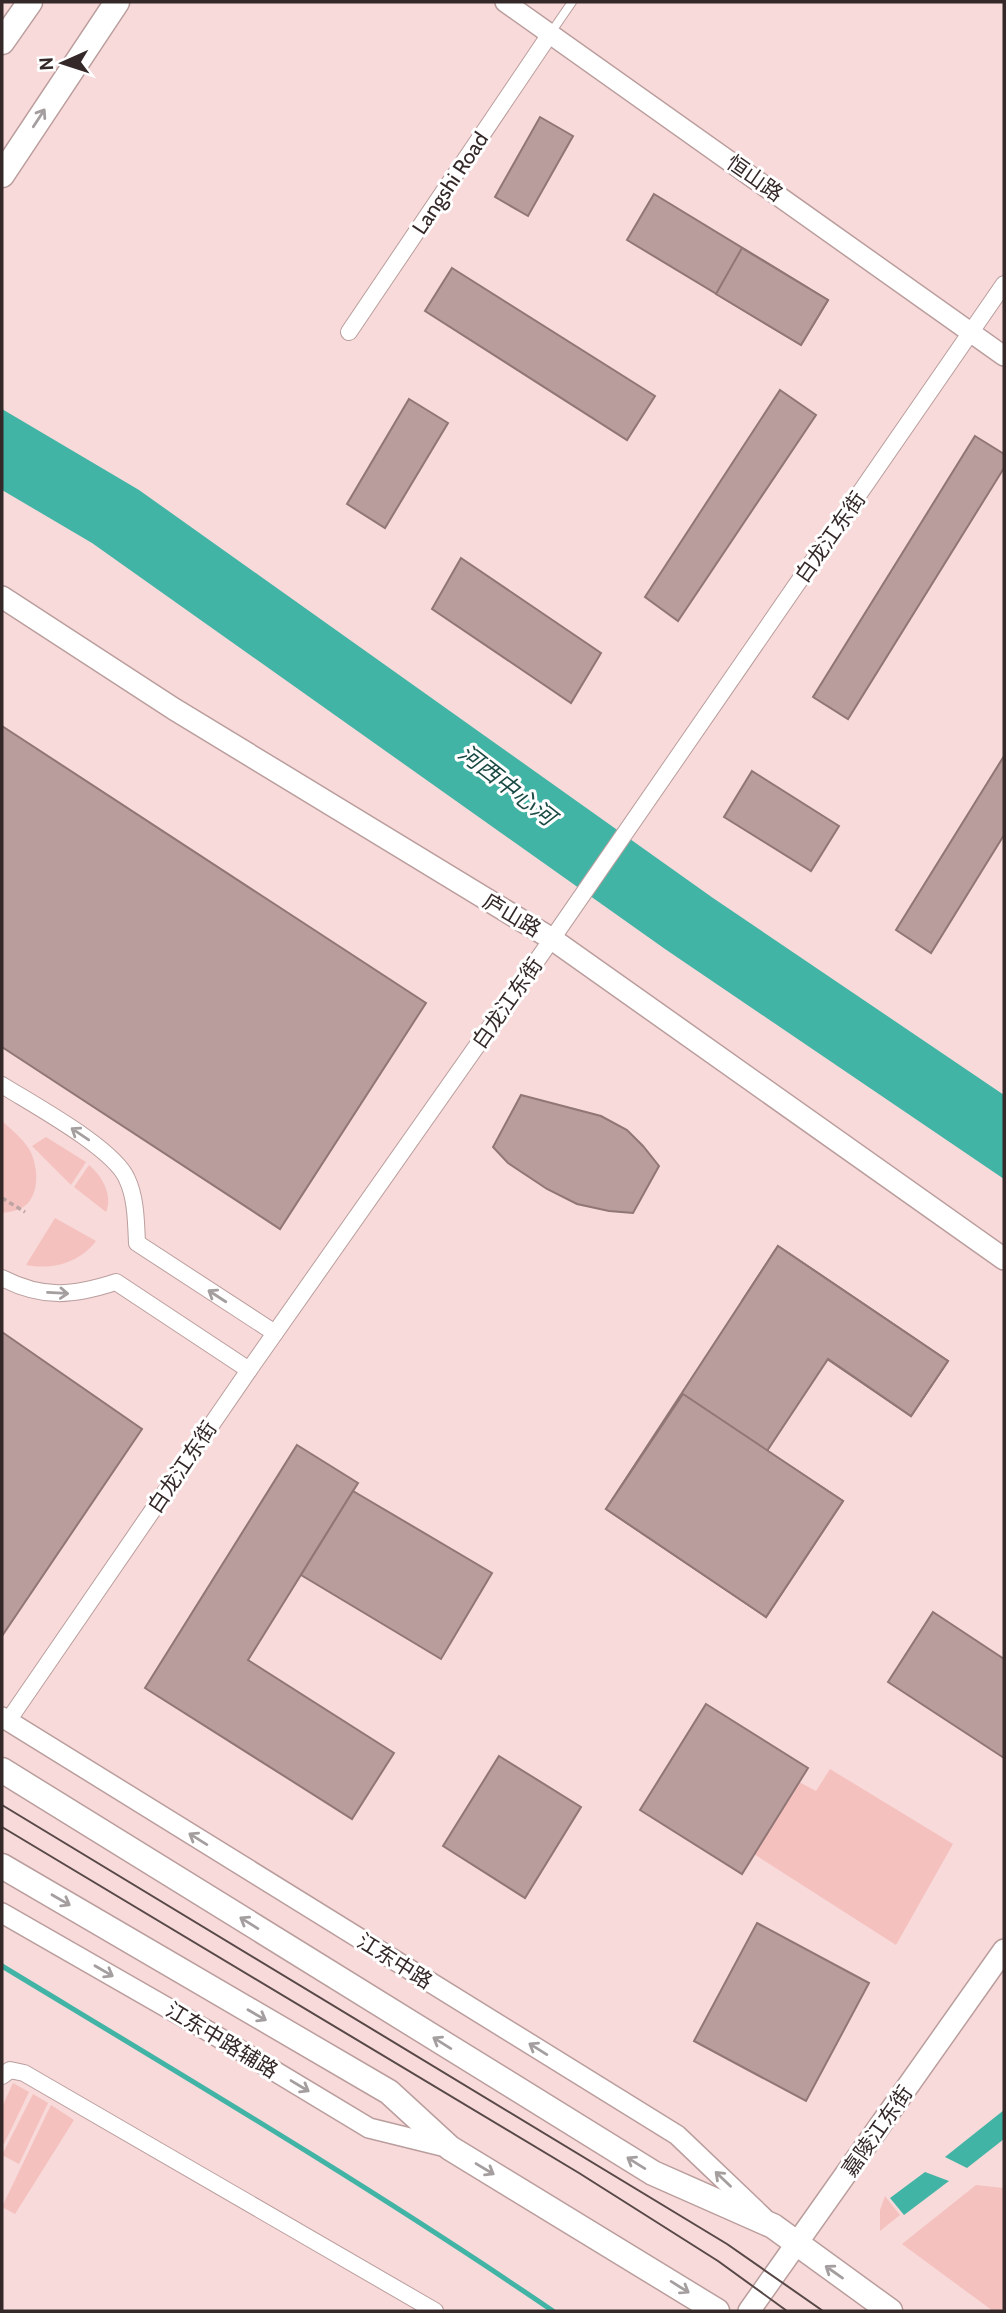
<svg xmlns="http://www.w3.org/2000/svg" width="1006" height="2313" viewBox="0 0 1006 2313" font-family="Cabin,'Noto Sans SC',sans-serif">
  <rect width="100%" height="100%" fill="#f7dad9"/>
  <g fill="#f5c1bf">
    <path d="M2 1121C11 1129 22 1138 29 1149 39 1166 41 1199 20 1209 15 1211 8 1212 3 1213Z"/>
    <polygon points="46,1137 86,1162 71,1185 32,1146"/>
    <path d="M89 1165C102 1176 113 1195 106 1212L74 1187Z"/>
    <path d="M55 1218 96 1241C79 1263 53 1270 26 1265Z"/>
    <polygon points="830,1769 953,1844 896,1945 754,1854 799,1782 816,1791"/>
    <polygon points="13,2083 29,2092 4,2144 2,2143 2,2107"/>
    <polygon points="33,2094 48,2103 19,2164 2,2155"/>
    <polygon points="51,2105 74,2120 15,2214 2,2207"/>
    <polygon points="976,2185 1004,2188 1004,2311 993,2311 902,2244"/>
    <polygon points="885,2196 900,2215 880,2231 880,2210"/>
  </g>
  <g fill="#42b4a6">
    <polygon points="2,409 139,490 713,898 1004,1095 1004,1179 665,949 92,543 2,490"/>
    <polygon points="1004,2110 1004,2139 967,2168 945,2157"/>
    <polygon points="925,2172 949,2181 904,2215 890,2198"/>
  </g>
  <g fill="none" stroke-linecap="round" stroke-linejoin="round">
    <path stroke="#42b4a6" stroke-width="5" d="M2 1966C187 2078 374 2189 553 2311"/>
  </g>
  <g fill="#b99d9c" stroke="#907675" stroke-width="2">
    <polygon points="540,117 573,136 528,216 495,197"/>
    <polygon points="654,194 828,300 801,345 627,240"/>
    <polygon points="742,248 828,300 801,345 716,294"/>
    <polygon points="452,268 655,396 627,440 425,311"/>
    <polygon points="780,390 816,415 678,621 645,597"/>
    <polygon points="409,399 448,423 385,528 347,504"/>
    <polygon points="975,436 1004,454 1004,468 848,719 813,697"/>
    <polygon points="461,558 601,653 571,703 432,609"/>
    <polygon points="2,726 426,1003 280,1229 2,1047"/>
    <polygon points="1004,756 1004,835 931,953 896,930"/>
    <polygon points="752,771 839,826 811,871 724,817"/>
    <polygon points="521,1095 601,1116 627,1130 643,1146 659,1166 633,1213 609,1211 577,1204 547,1189 508,1163 493,1147"/>
    <polygon points="778,1246 948,1361 911,1416 742,1301"/>
    <polygon points="778,1246 948,1361 911,1416 828,1359 767,1451 843,1501 766,1617 606,1509"/>
    <polygon points="2,1332 142,1429 2,1636"/>
    <polygon points="683,1394 843,1501 766,1617 606,1509"/>
    <polygon points="297,1445 358,1483 248,1660 394,1753 352,1819 145,1688"/>
    <polygon points="353,1491 492,1573 441,1659 301,1575"/>
    <polygon points="933,1612 1004,1659 1004,1758 888,1682"/>
    <polygon points="706,1704 808,1768 742,1874 640,1810"/>
    <polygon points="499,1756 581,1807 525,1898 443,1846"/>
    <polygon points="757,1923 869,1983 806,2101 694,2041"/>
  </g>
  <g fill="none" stroke-linecap="round" stroke-linejoin="round">
    <g stroke="#ba9e9d" stroke-width="10">
      <polyline id="service" points="550,34 572,2"/>
    </g>
    <g stroke="#ba9e9d" stroke-width="18">
      <g id="minor">
        <polyline points="349,332 550,34"/>
        <path d="M2 1085C32 1104 114 1148 127 1179 136 1198 136 1222 137 1243L275 1333"/>
        <path d="M2 1278C43 1299 73 1296 116 1282L249 1370"/>
        <polyline points="8,1721 249,1370 552,939 1004,284"/>
        <polyline points="2,2076 10,2070 24,2073 435,2311"/>
      </g>
    </g>
    <g stroke="#ba9e9d" stroke-width="22">
      <g id="tertiary">
        <polyline points="505,2 1004,356"/>
        <polyline points="2,1717 677,2135 764,2218"/>
        <polyline points="2,1913 208,2031 369,2128 450,2148"/>
      </g>
    </g>
    <g stroke="#ba9e9d" stroke-width="24">
      <g id="secondary">
        <polyline points="2,597 174,709 552,939 1004,1259"/>
        <polyline points="749,2311 1004,1950"/>
      </g>
    </g>
    <g stroke="#ba9e9d" stroke-width="27">
      <g id="primary">
        <polyline points="2,42 30,2"/>
        <polyline points="2,175 117,2"/>
        <polyline points="2,1770 653,2173 773,2226 890,2311"/>
        <polyline points="2,1866 389,2092 450,2148 717,2311"/>
      </g>
    </g>
    <polyline stroke="#bca4a3" stroke-width="3.5" stroke-dasharray="5 3.5" stroke-linecap="butt" points="2,1198 25,1212"/>
    <use href="#service" stroke="#fff" stroke-width="8"/>
    <use href="#minor" stroke="#fff" stroke-width="16"/>
    <use href="#tertiary" stroke="#fff" stroke-width="19"/>
    <use href="#secondary" stroke="#fff" stroke-width="21"/>
    <use href="#primary" stroke="#fff" stroke-width="24"/>
    <g stroke="#574847" stroke-width="2">
      <polyline points="2,1805 727,2244 823,2311"/>
      <polyline points="2,1827 579,2173 718,2261 787,2311"/>
    </g>
  </g>
  <defs><path id="oneway-shaft" d="M-6 0H5M1.5-3L5.5 0L1.5 3" fill="none" stroke-width="1.6" stroke-linecap="round" stroke-linejoin="round" transform="scale(1.75)"/></defs>
  <g stroke="#a49f9e">
    <use href="#oneway-shaft" transform="translate(39 118) rotate(-57)"/>
    <use href="#oneway-shaft" transform="translate(80 1134) rotate(-146)"/>
    <use href="#oneway-shaft" transform="translate(58 1293) rotate(3)"/>
    <use href="#oneway-shaft" transform="translate(217 1296) rotate(-147)"/>
    <use href="#oneway-shaft" transform="translate(198 1839) rotate(-148)"/>
    <use href="#oneway-shaft" transform="translate(61 1900) rotate(30)"/>
    <use href="#oneway-shaft" transform="translate(249 1923) rotate(-148)"/>
    <use href="#oneway-shaft" transform="translate(104 1971) rotate(30)"/>
    <use href="#oneway-shaft" transform="translate(257 2015) rotate(30)"/>
    <use href="#oneway-shaft" transform="translate(442 2043) rotate(-148)"/>
    <use href="#oneway-shaft" transform="translate(538 2049) rotate(-148)"/>
    <use href="#oneway-shaft" transform="translate(300 2086) rotate(31)"/>
    <use href="#oneway-shaft" transform="translate(636 2163) rotate(-148)"/>
    <use href="#oneway-shaft" transform="translate(485 2169) rotate(31)"/>
    <use href="#oneway-shaft" transform="translate(723 2179) rotate(-136)"/>
    <use href="#oneway-shaft" transform="translate(834 2272) rotate(-145)"/>
    <use href="#oneway-shaft" transform="translate(680 2287) rotate(32)"/>
  </g>
  <g text-anchor="middle" dominant-baseline="central" stroke-width="6" stroke-linejoin="round" paint-order="stroke">
    <g font-size="21" fill="#342928" stroke="#fff">
      <text transform="translate(755 178) rotate(35)">恒山路</text>
      <text transform="translate(450 183) rotate(-56)">Langshi Road</text>
      <text transform="translate(830 537) rotate(-55)">白龙江东街</text>
      <text transform="translate(512 915) rotate(31)">庐山路</text>
      <text transform="translate(507 1003) rotate(-55)">白龙江东街</text>
      <text transform="translate(182 1467) rotate(-56)">白龙江东街</text>
      <text transform="translate(395 1961) rotate(32)">江东中路</text>
      <text transform="translate(222 2040) rotate(31)">江东中路辅路</text>
      <text transform="translate(877 2131) rotate(-55)">嘉陵江东街</text>
    </g>
    <g font-size="23" font-style="italic" fill="#194a44" stroke="#fff">
      <text transform="translate(507 785) rotate(38)">河西中心河</text>
    </g>
  </g>
  <rect width="1006" height="2313" fill="none" stroke="#342928" stroke-width="7"/>
  <g transform="translate(63 63) rotate(267)" stroke="#ffffff" stroke-width="5" paint-order="stroke">
  <path d="M0-5L12 26L0 18L-12 26Z" fill="#342928"/>
  <text y="-10" font-size="19" font-weight="bold" text-anchor="middle" fill="#342928">N</text>
  </g>
</svg>
